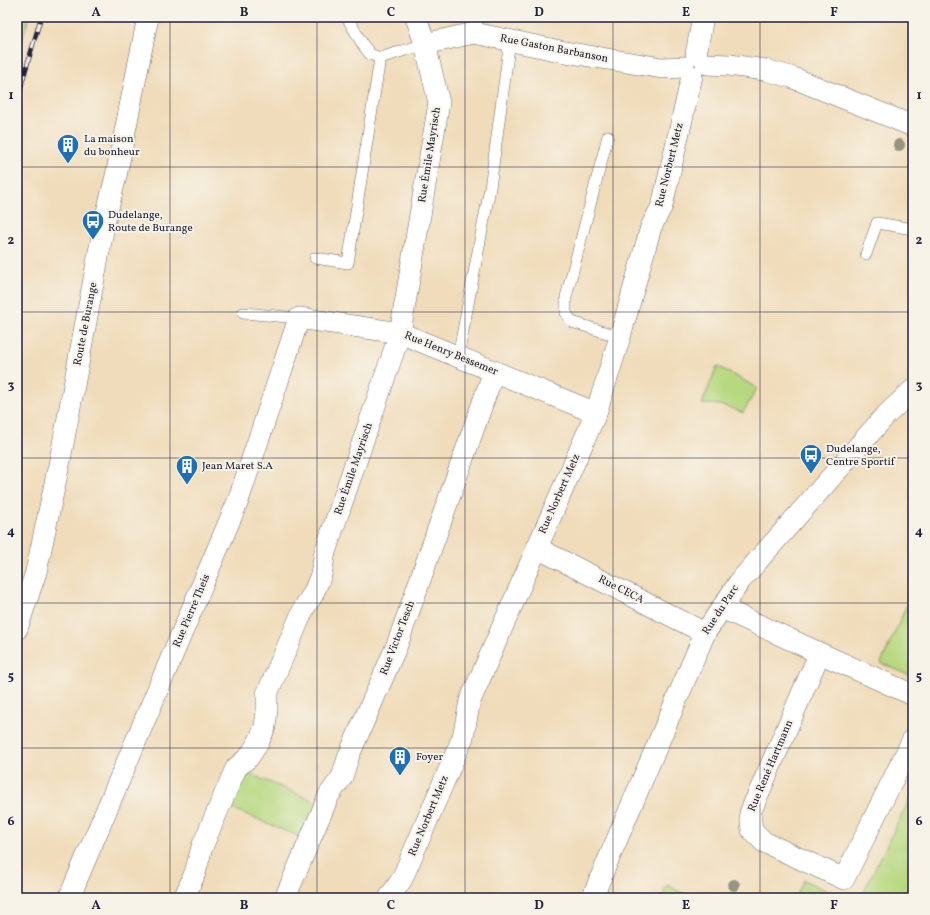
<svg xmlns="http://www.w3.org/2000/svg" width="930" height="915" viewBox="0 0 930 915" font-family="Vollkorn,serif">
  <rect width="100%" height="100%" fill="#f7f3e8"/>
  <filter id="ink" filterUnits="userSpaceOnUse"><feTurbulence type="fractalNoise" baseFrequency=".025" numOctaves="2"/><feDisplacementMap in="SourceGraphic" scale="8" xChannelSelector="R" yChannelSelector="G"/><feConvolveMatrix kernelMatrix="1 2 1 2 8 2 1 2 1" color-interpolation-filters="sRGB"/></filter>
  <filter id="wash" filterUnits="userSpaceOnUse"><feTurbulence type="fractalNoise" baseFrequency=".012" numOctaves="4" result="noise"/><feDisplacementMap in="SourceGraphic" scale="16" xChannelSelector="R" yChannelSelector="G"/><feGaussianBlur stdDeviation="0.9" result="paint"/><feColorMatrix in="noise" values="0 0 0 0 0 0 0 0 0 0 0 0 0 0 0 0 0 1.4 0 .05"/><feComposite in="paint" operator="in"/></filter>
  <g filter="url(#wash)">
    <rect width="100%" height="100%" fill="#f0dcba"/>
    <g fill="#b7d880" stroke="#6c7d5e">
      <polygon points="17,17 29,17 17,57"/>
      <path d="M717 366 757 388 743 413C727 406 719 404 702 404Z"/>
      <polygon points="913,591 913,677 881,663"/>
      <polygon points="240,770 322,804 307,840 226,806"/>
      <polygon points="913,792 913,898 873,898 863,893"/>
      <polygon points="804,880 842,898 795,898"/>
      <polygon points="667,885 693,898 662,898"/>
    </g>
  </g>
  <g filter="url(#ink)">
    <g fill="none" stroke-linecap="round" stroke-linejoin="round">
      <g stroke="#6a6367" stroke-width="12">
        <g id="lane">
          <polyline points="348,17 348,19 363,45 370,54 380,58 425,44"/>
          <polyline points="474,33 478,17"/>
          <polyline points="608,136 566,297 566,313 572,322 620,337"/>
          <polyline points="866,254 877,223 913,229"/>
          <polyline points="315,258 348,263 380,58"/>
          <polyline points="243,313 299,318"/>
          <polyline points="458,357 490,188 510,40"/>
        </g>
      </g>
      <g stroke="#6a6367" stroke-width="22">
        <g id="street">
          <polyline points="425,44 474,33 565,52 662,68 684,67"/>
          <polyline points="696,54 703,17"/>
          <polyline points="706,64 729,65 765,70 791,77 913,126"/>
          <polyline points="537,548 705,633"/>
          <polyline points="722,608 815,651"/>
          <polyline points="17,629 36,572 60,460 105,220 116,176 148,17"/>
          <polyline points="913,695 815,651 817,659 750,813 752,830 764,842 844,879 913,739"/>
          <polyline points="69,898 238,501 299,318 400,333 596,413"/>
          <polyline points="184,898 195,873 202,847 236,768 249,757 258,743 265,727 267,710 267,694 304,608 313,594 321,575 325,552 400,333 439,103 425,44 416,17"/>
          <polyline points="285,898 329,795 342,777 349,755 397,645 494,371"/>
          <polyline points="389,898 402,879 463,737 470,701 596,413 620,337 651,227 662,206 692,76"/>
          <polyline points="592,898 705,633 740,581 885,416 913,390"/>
        </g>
      </g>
      <use href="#lane" stroke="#fff" stroke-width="11"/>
      <use href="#street" stroke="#fff" stroke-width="21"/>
      <g stroke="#22223b" stroke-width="4.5">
        <polyline id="rail" points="17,100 41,17"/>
      </g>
      <use href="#rail" stroke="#f7f3e8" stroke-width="3" stroke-dasharray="9" stroke-linecap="butt"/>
    </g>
    <g fill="#979480">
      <circle cx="899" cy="145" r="6"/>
      <circle cx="734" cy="885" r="6"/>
    </g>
  </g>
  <path fill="none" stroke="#22223b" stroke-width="1" stroke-opacity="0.55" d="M170 17V898M317 17V898M465 17V898M613 17V898M760 17V898M17 167H913M17 312H913M17 458H913M17 603H913M17 748H913"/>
  <defs>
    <g id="building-pin" transform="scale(1.15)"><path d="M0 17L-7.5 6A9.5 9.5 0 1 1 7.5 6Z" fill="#1f6fb2" stroke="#f7f3e8"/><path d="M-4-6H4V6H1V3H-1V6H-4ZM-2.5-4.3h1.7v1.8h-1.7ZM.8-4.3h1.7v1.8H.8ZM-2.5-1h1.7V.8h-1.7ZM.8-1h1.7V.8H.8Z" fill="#fff"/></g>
    <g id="bus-pin" transform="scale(1.15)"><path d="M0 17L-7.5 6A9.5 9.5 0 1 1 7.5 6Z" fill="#1f6fb2" stroke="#f7f3e8"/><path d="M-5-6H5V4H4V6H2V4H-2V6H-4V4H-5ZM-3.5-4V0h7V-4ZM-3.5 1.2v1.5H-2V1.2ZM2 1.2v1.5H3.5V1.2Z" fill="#fff"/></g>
  </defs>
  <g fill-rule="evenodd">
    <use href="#building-pin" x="68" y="145"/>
    <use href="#bus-pin" x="93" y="221"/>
    <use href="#bus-pin" x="811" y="455"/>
    <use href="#building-pin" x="187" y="466"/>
    <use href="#building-pin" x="400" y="757"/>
  </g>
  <g text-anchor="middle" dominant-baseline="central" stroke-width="4" stroke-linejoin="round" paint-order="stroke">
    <g font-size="11" fill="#22223b" stroke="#f7f3e8">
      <text transform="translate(554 49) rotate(11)">Rue Gaston Barbanson</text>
      <text transform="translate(430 155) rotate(-81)">Rue Émile Mayrisch</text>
      <text transform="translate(670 165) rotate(-76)">Rue Norbert Metz</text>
      <text transform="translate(86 324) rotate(-79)">Route de Burange</text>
      <text transform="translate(451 354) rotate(22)">Rue Henry Bessemer</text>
      <text transform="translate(354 469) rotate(-71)">Rue Émile Mayrisch</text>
      <text transform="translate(560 494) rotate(-66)">Rue Norbert Metz</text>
      <text transform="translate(621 590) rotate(27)">Rue CECA</text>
      <text transform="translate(721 610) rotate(-57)">Rue du Parc</text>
      <text transform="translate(192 611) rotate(-67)">Rue Pierre Theis</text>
      <text transform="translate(398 638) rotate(-69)">Rue Victor Tesch</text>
      <text transform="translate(771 766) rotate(-67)">Rue René Hartmann</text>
      <text transform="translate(429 816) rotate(-67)">Rue Norbert Metz</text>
    </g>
    <g font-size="11" fill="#22223b" stroke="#f7f3e8" text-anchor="start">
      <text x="84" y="139">La maison<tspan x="84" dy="13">du bonheur</tspan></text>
      <text x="108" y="215">Dudelange,<tspan x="108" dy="13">Route de Burange</tspan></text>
      <text x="826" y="449">Dudelange,<tspan x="826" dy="13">Centre Sportif</tspan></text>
      <text x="202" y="466">Jean Maret S.A</text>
      <text x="416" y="757">Foyer</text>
    </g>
  </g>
  <rect width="930" height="915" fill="none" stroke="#f7f3e8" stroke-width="44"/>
  <rect x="22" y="22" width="886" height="871" fill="none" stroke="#22223b" stroke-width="1.5"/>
  <g font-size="13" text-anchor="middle" font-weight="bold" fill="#22223b">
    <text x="96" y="16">A</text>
    <text x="244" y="16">B</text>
    <text x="391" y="16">C</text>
    <text x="539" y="16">D</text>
    <text x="686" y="16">E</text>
    <text x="834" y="16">F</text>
    <text x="11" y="99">1</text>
    <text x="919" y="99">1</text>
    <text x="11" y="244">2</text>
    <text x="919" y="244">2</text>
    <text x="11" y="389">3</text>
    <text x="919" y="389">3</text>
    <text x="11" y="535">4</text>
    <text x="919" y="535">4</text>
    <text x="11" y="680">5</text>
    <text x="919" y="680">5</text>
    <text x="11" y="825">6</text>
    <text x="919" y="825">6</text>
    <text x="96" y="909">A</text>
    <text x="244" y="909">B</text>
    <text x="391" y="909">C</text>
    <text x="539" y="909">D</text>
    <text x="686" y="909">E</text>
    <text x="834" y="909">F</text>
  </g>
</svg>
